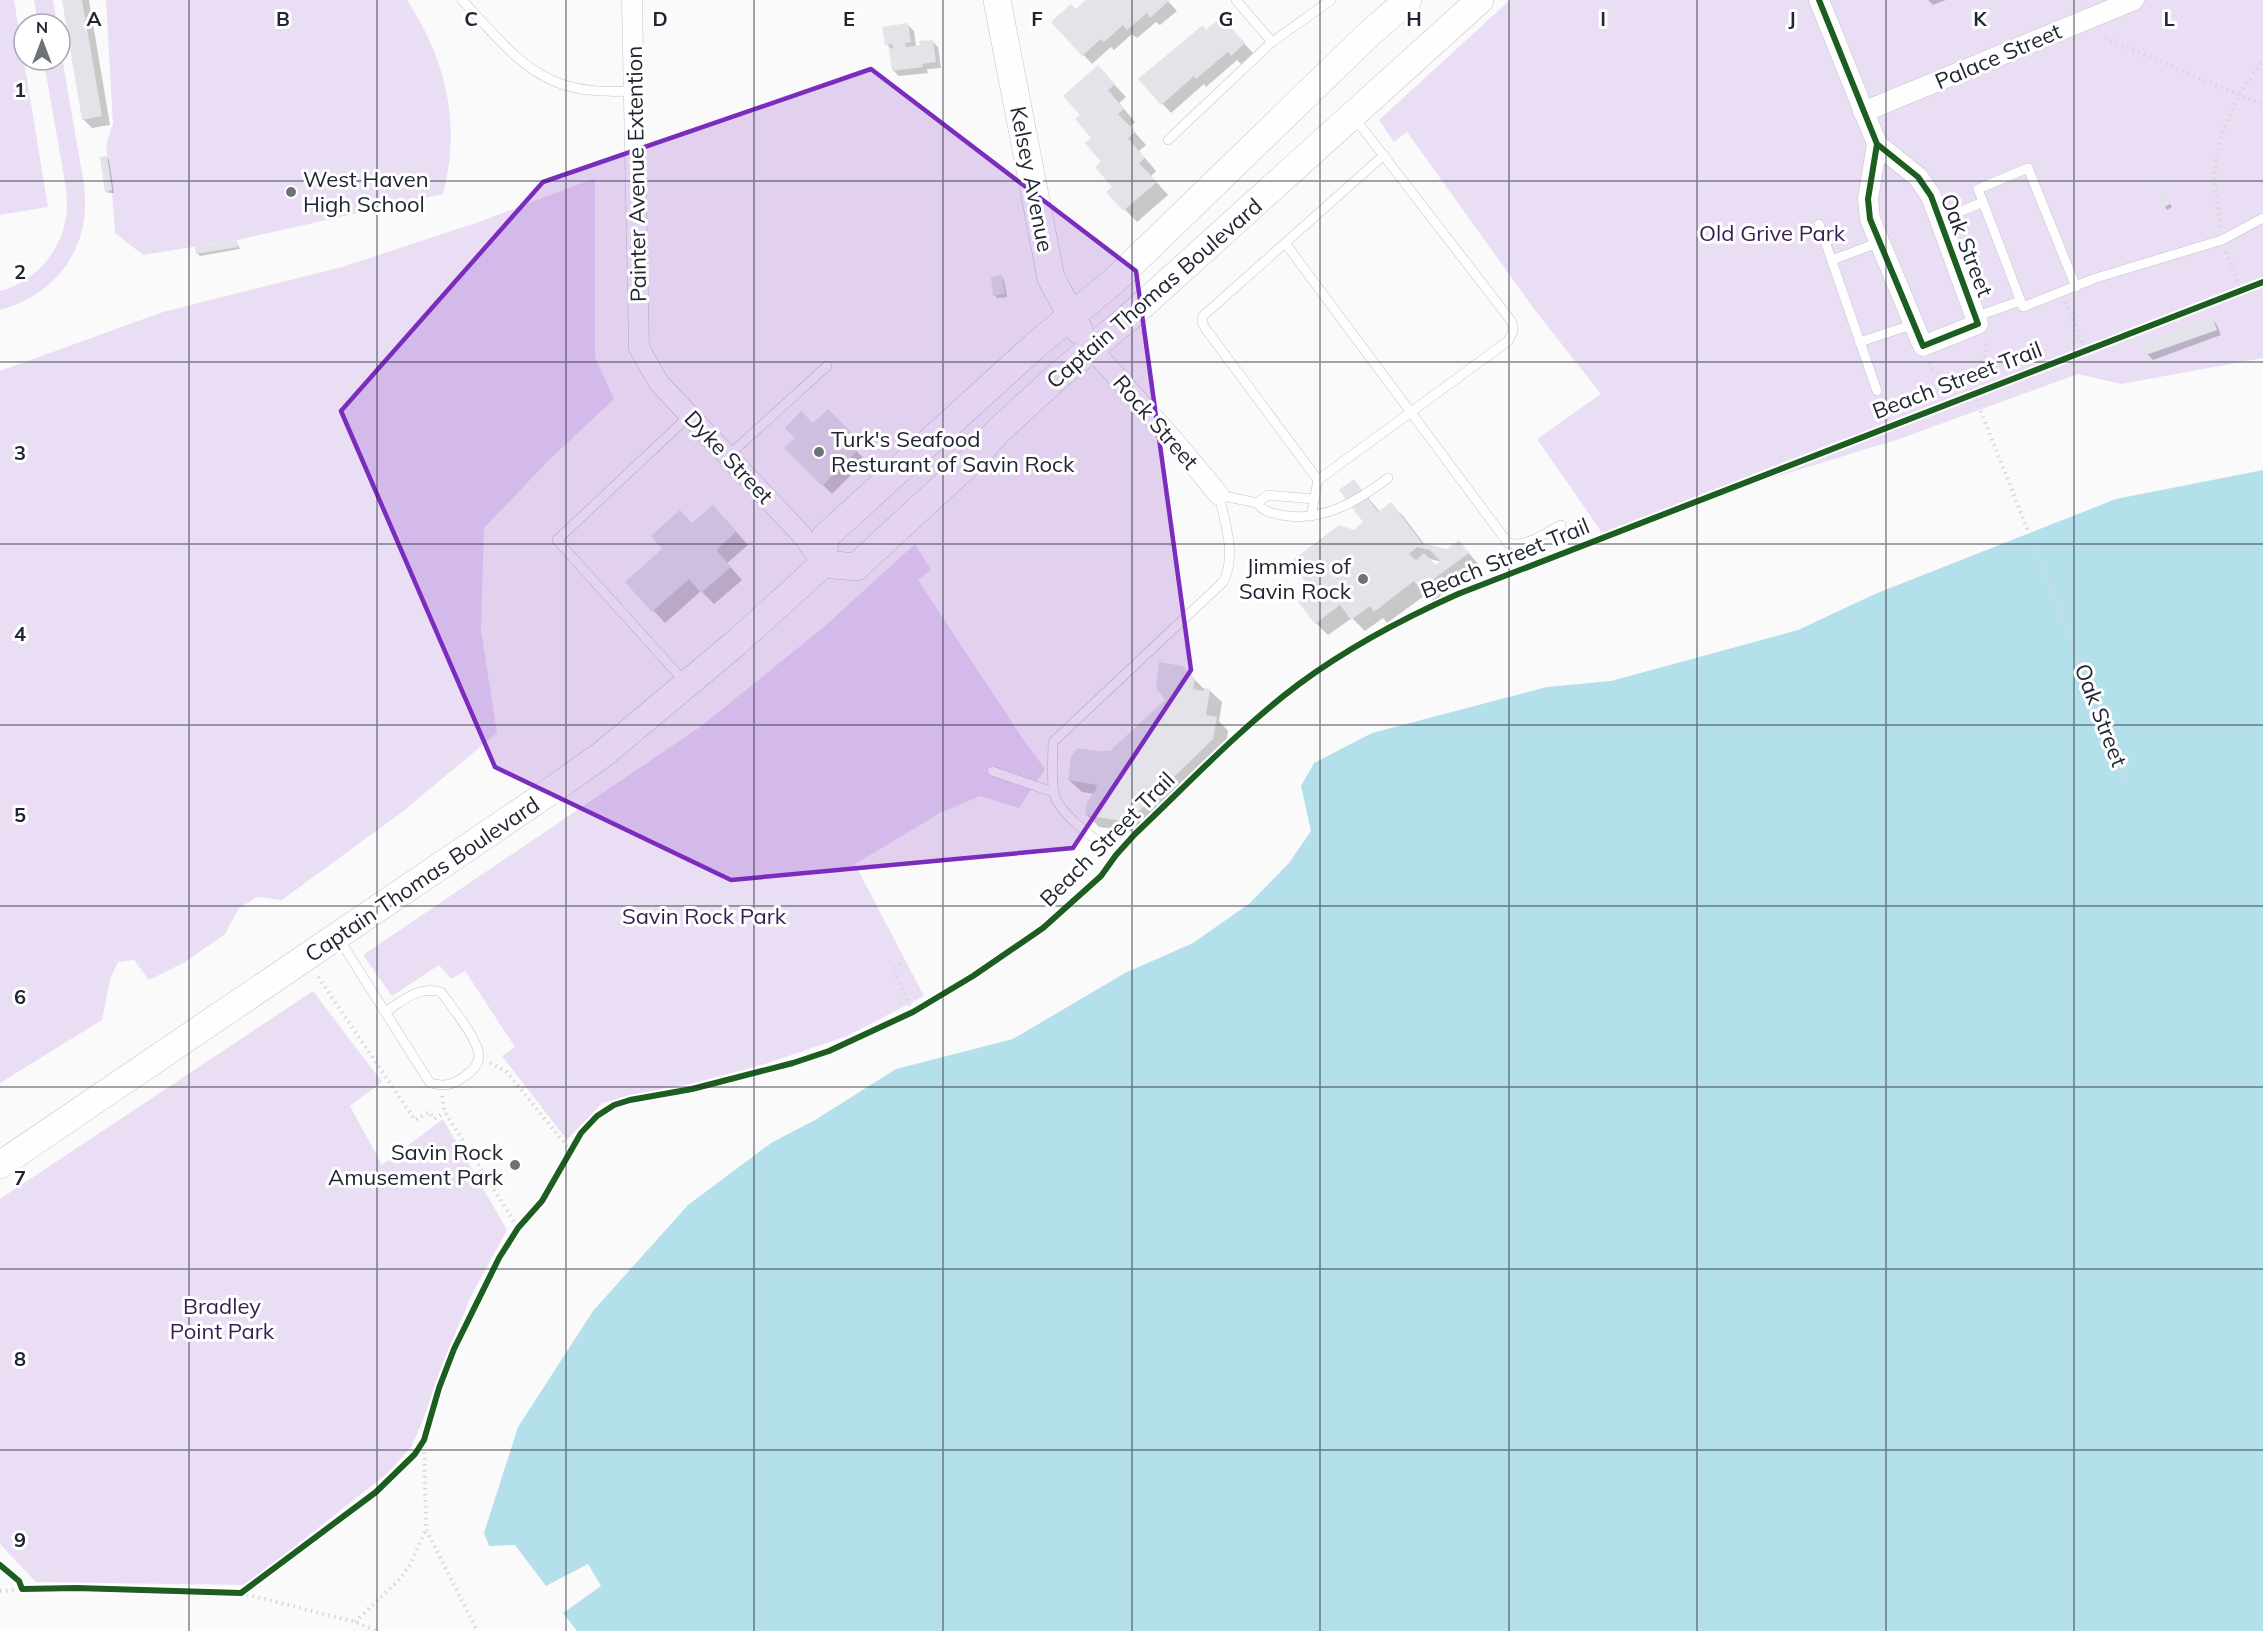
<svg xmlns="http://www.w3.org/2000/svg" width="2263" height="1631" viewBox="0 0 2263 1631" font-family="Mulish,sans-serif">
  <rect width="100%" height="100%" fill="#fafafa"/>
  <g fill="#eadef5">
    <polygon points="0,0 14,0 48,207 0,215"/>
    <polygon points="34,0 53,0 57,24 38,24"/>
    <path d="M106 0H407C447 61 461 123 443 194L237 240 143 255 115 233 112 190 106 145 113 124Z"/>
    <polygon points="1510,0 2263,0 2263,358 2121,384 2078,374 1899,439 1697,501 1605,537 1537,439 1601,394 1534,309 1407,132 1394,142 1379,120"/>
    <path d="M60 43C65 74 70 106 76 138 79 160 86 183 85 205 85 257 49 297 0 310V291C38 281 66 246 67 206 67 185 61 163 58 142 53 115 48 87 44 60H60Z"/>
    <polygon points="595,178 595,357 614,399 549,460 484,528 481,630 497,733 402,812 282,900 257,897 239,908 225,934 185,962 149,980 134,960 118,962 110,980 102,1020 0,1083 0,371 163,312 342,267 479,222"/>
    <polygon points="915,544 931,570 918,580 1023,739 1045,769 1019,808 980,796 940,813 855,864 924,996 847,1036 768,1063 691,1084 602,1103 567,1140 502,1056 515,1047 465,971 451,979 439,965 392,996 363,955 700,727 825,626"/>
    <polygon points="313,991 382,1082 350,1106 382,1165 443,1119 507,1230 472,1294 446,1355 421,1425 411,1447 389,1472 246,1585 36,1582 0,1544 0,1199"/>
  </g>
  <polygon fill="#b3e0eb" points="2263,470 2263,1631 577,1631 563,1613 601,1586 588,1564 546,1586 515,1545 489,1546 484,1533 518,1427 593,1311 688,1205 771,1143 815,1120 896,1069 1013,1039 1125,973 1193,943 1250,903 1289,863 1311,831 1301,786 1314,763 1372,733 1547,687 1611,681 1798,630 1875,594 2116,499"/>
  <g fill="#0003" fill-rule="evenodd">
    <polygon points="63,0 89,0 110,125 92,128 83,119"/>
    <polygon points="1088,0 1167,0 1177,11 1160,25 1156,22 1137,38 1132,34 1114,50 1111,47 1092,64 1053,22 1076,11"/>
    <polygon points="1928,0 1946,0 1933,5"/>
    <polygon points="908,25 914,31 916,47 932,41 938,47 941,68 927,69 928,73 899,76 893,70 890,48 887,44"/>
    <polygon points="1230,28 1253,53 1241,64 1237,60 1206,87 1204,84 1171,113 1140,79 1171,52 1173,54 1206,31"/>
    <polygon points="1110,80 1126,97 1119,103 1135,122 1130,127 1146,145 1139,151 1156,171 1151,176 1168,195 1137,222 1108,192 1114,187 1093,138"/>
    <polygon points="107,157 109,160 114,193 109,193 106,191"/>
    <polygon points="2161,189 2172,207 2167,210 2156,192"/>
    <polygon points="237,242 240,249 200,256 197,253"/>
    <polygon points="1002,277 1004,280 1007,297 997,298 995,295"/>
    <polygon points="2212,319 2217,325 2221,335 2153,360 2147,354"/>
    <polygon points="828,411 861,444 855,450 866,460 832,494 786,448"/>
    <path d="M1354 481 1380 512 1391 504 1403 516 1425 545 1447 550 1459 542 1480 566 1434 601 1427 594 1387 623 1383 618 1365 631 1352 618 1328 635 1316 623 1315 592 1354 531 1366 523ZM1427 558 1442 562 1436 567Z"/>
    <polygon points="725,519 748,545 727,563 742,580 714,604 701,591 665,623 653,610 693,525"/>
    <polygon points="1182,667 1204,689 1209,690 1222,702 1219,721 1228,731 1225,751 1141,833 1099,827 1087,815 1095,794 1082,792 1069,780 1110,752 1167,700"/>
  </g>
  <g fill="#e3e3e9" fill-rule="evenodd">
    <polygon points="62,0 82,0 102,116 82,120"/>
    <polygon points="1086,0 1170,0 1150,18 1147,13 1127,30 1123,25 1104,42 1101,39 1082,56 1051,22 1071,4 1076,9"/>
    <polygon points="1221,17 1245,43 1231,56 1228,52 1196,79 1194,76 1161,105 1138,79 1203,25 1206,30"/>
    <polygon points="908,23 911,42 905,43 906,47 920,45 919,41 933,40 936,62 922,64 923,67 892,71 889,49 893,48 892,44 885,45 882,27"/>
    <polygon points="1098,65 1115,84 1108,90 1124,109 1118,114 1135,132 1128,138 1145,158 1139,163 1157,182 1123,211 1106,192 1112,187 1095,167 1101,162 1085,143 1091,138 1075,119 1080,115 1063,96"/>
    <polygon points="107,156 112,190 105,192 100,157"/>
    <polygon points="2161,187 2170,204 2163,208 2154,191"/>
    <polygon points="237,240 238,247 196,254 195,247"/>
    <polygon points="1002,275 1005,294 993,296 991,277"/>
    <polygon points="2212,317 2217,330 2146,355 2142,343"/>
    <polygon points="828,409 853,434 847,440 858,450 822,486 784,448 795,438 785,428 801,411 813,423"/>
    <path d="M1354 479 1378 512 1391 502 1422 543 1447 549 1459 540 1469 553 1420 589 1414 581 1374 612 1370 606 1351 620 1340 605 1315 624 1298 602 1313 592 1290 562 1339 525 1354 530 1363 522 1339 490ZM1417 547 1430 550 1440 561 1436 565 1424 553 1416 560 1409 554Z"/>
    <polygon points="713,505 736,532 716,550 731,567 701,593 689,579 652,612 625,582 662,549 651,536 680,510 692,523"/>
    <polygon points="1159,662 1182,666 1195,678 1193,689 1204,691 1204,688 1210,689 1206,715 1217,717 1213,739 1128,822 1085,815 1087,802 1096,790 1097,785 1068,780 1071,757 1077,748 1098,751 1110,751 1165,700 1156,688"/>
  </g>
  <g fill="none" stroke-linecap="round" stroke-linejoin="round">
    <g stroke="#c1c4c9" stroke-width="10">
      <g id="lane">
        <path d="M462 0C490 29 518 67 556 82 581 92 608 92 634 91"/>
        <polyline points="1236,0 1272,42"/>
        <polyline points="1168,140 1272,42 1331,0"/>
        <polyline points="1940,220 1983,202"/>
        <polyline points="1819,224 1877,391"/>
        <path d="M1285 243 1508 543C1525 548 1545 533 1561 525"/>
        <polyline points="1832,260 1880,242"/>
        <polyline points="2076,287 2028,168 1978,189 2023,307 2096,278 2222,240 2263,218"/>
        <polyline points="1975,317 2020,301"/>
        <polyline points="1860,342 1914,324"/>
        <polyline points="728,456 827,366"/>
        <polyline points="1318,480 1205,328 1202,322 1203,316 1384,155"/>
        <path d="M1314 499 1268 495 1257 503C1264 512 1271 513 1281 515 1322 523 1358 501 1388 478"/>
        <polyline points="1311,516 1318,480 1508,341 1513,331 1512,322 1353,116"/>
        <polyline points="684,681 557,540 690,415"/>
        <polyline points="992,771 1053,792"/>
        <path d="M1116 855C1099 842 1058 814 1054 793 1051 779 1053 757 1053 742L1223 582C1237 556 1225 523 1219 495L1257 503"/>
        <path d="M339 939 430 1083C445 1087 453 1085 465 1076 472 1071 478 1066 479 1057 480 1041 451 1006 441 992 417 986 404 1000 385 1012"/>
      </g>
    </g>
    <g stroke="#c1c4c9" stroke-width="21">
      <g id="street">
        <polyline points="632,0 639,348 659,383 801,534 823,564"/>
        <polyline points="1819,0 1877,144 1918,177 1931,196 1978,324 1923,346 1870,219 1868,199 1877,144"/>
        <polyline points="1863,112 2134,0"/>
        <polyline points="1091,348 1175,442 1219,495"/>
      </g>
    </g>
    <g stroke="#c1c4c9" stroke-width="28">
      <g id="secondary">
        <polyline points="997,0 1051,278 1079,330"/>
        <polyline points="823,564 856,567 973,459 998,431 1058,376 1127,319 1480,0"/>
        <polyline points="0,1165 558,786 603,754 736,643 823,564 825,537 1038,343 1113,282 1369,34 1408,0"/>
      </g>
    </g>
    <g stroke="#d7d7d8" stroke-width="4" stroke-dasharray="1.5 4.5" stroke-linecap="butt">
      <polyline points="2105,38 2263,105"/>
      <path d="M2221 227C2219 210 2212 183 2215 166 2221 128 2238 90 2263 61"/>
      <polyline points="2226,252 2241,290"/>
      <polyline points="2066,302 2085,350"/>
      <path d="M1929 363C1949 396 1992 376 1986 339"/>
      <polyline points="1966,378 1974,394 2128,784"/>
      <polyline points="1881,401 1890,425"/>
      <polyline points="901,964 893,970 913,1012"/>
      <polyline points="318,977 415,1120 429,1112 434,1119 445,1112"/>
      <polyline points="490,1063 506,1071 570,1150"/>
      <polyline points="442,1096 445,1112 518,1228"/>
      <polyline points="424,1440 426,1529 477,1631"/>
      <polyline points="0,1591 22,1589"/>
      <polyline points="241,1593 355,1622 377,1631"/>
      <polyline points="355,1622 400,1579 411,1563 426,1529"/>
    </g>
    <use href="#lane" stroke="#fefefe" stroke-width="9"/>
    <use href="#street" stroke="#fefefe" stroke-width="20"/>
    <use href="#secondary" stroke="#fefefe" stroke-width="27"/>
    <g stroke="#fff" stroke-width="10">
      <g id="cycleway">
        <polyline points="1819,0 1877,144 1918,177 1931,196 1978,324 1923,346 1870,219 1868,199 1877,144"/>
        <path d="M0 1565 19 1581 22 1589 77 1588 241 1593 376 1492 415 1454 424 1440 439 1388 454 1349 499 1258 518 1228 542 1201 581 1133 597 1116 614 1105 630 1100 692 1089 793 1063 829 1051 913 1012 973 976 1043 928 1101 876 1116 855 1135 834C1188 784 1240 728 1299 684 1349 647 1402 619 1458 594L2263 282"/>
      </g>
    </g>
    <use href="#cycleway" stroke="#1b5e20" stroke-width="6"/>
  </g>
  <path fill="#7b2cbf" fill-opacity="0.2" stroke="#7b2cbf" stroke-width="4.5" stroke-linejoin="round" d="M871 69 1136 271 1191 670 1073 848 731 880 495 767 341 411 543 182Z"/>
  <path fill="none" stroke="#212732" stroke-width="1.5" stroke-opacity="0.55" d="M189 0V1631M377 0V1631M566 0V1631M754 0V1631M943 0V1631M1132 0V1631M1320 0V1631M1509 0V1631M1697 0V1631M1886 0V1631M2074 0V1631M0 181H2263M0 362H2263M0 544H2263M0 725H2263M0 906H2263M0 1087H2263M0 1269H2263M0 1450H2263"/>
  <g fill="#6d7178" stroke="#fff" stroke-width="2">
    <circle cx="291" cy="192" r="6"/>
    <circle cx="819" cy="452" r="6"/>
    <circle cx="1363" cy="579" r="6"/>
    <circle cx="515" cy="1165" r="6"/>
  </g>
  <g text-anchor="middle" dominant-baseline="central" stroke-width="6" stroke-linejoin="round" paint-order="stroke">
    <g font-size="22" fill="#212732" stroke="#fff">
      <text transform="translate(1998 56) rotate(-23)">Palace Street</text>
      <text transform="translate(636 174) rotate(-91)">Painter Avenue Extention</text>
      <text transform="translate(1032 179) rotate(79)">Kelsey Avenue</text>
      <text transform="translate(1967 245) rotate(69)">Oak Street</text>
      <text transform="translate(1154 293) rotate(-41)">Captain Thomas Boulevard</text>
      <text transform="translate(1957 380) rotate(-21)">Beach Street Trail</text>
      <text transform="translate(1156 422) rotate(49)">Rock Street</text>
      <text transform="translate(729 457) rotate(47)">Dyke Street</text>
      <text transform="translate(1505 558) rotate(-22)">Beach Street Trail</text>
      <text transform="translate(2101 715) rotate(69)">Oak Street</text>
      <text transform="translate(1107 839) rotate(-45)">Beach Street Trail</text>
      <text transform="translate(422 879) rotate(-34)">Captain Thomas Boulevard</text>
    </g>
    <g font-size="22" fill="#212732" stroke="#fff" text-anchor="start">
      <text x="303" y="179">West Haven<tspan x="303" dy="25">High School</tspan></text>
      <text x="831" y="439">Turk's Seafood<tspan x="831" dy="25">Resturant of Savin Rock</tspan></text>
      <text x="1351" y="566" text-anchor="end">Jimmies of<tspan x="1351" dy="25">Savin Rock</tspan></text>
      <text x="503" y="1152" text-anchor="end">Savin Rock<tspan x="503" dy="25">Amusement Park</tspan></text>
    </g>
    <g font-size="22" fill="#3b1c52" stroke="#fff">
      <text x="1772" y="233">Old Grive Park</text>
      <text x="704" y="916">Savin Rock Park</text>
      <text x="222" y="1306">Bradley<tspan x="222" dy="25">Point Park</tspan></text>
    </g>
  </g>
  <g font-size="20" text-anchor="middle" font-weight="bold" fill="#212732" stroke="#fff" stroke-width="6" stroke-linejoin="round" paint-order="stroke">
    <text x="94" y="26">A</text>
    <text x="283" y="26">B</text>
    <text x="471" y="26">C</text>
    <text x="660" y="26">D</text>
    <text x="849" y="26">E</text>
    <text x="1037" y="26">F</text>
    <text x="1226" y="26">G</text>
    <text x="1414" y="26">H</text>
    <text x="1603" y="26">I</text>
    <text x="1792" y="26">J</text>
    <text x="1980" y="26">K</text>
    <text x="2169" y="26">L</text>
    <text x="20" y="97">1</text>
    <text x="20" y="279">2</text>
    <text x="20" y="460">3</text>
    <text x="20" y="641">4</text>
    <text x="20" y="822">5</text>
    <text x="20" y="1004">6</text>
    <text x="20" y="1185">7</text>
    <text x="20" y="1366">8</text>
    <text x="20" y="1547">9</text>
  </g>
  <g transform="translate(42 42)"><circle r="28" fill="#ffffff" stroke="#a6a9ad" stroke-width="1.5"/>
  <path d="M0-4.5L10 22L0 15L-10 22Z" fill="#6d7178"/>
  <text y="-9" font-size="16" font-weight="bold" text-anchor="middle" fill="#212732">N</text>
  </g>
</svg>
